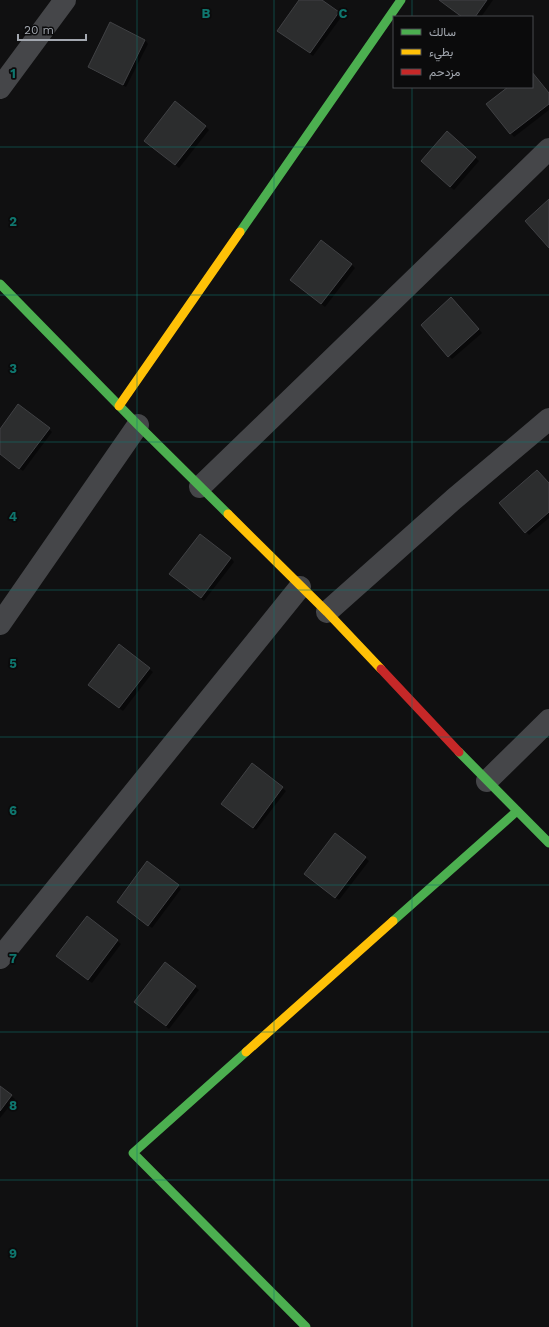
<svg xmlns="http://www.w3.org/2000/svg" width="549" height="1327" viewBox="0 0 549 1327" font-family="'Work Sans',Vazirmatn,sans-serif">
  <rect width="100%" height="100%" fill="#101011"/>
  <g fill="#0007">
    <polygon points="300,0 320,0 342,16 313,56 282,34"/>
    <polygon points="440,0 493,0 481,17 462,17"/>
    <polygon points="145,40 148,44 126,87 92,70 89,67"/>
    <polygon points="532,72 549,94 549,110 514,137 488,104 510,87 532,87"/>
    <polygon points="205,126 209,130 179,168 149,144"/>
    <polygon points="447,133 479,161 454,190 425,165"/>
    <polygon points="351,264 355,268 325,307 295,283"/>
    <polygon points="455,302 482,333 452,359 449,356"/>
    <polygon points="49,429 52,432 23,471 0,454 0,430"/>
    <polygon points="549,485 549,518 529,535 501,503"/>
    <polygon points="231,558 234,562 204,601 174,577"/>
    <polygon points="149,669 153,672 123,711 93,688"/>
    <polygon points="252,765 286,791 256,830 226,807"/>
    <polygon points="335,835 369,861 339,900 309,877"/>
    <polygon points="178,886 181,889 152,928 122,905"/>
    <polygon points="87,917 121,944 92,983 61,960"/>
    <polygon points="165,963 199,990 169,1029 139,1005"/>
    <polygon points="0,1087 15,1099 0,1118"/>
  </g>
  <g fill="#2c2d2e" stroke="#404144">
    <polygon points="299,0 322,0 339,12 310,53 277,31"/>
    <polygon points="439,0 487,0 475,17 462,17"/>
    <polygon points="110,22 145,40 123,85 88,67"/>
    <polygon points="532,72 549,93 549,104 510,134 486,104 508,87 532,87"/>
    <polygon points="175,101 206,126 175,165 144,141"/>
    <polygon points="447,131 476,157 450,187 421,161"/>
    <polygon points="549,199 549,248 525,221"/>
    <polygon points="321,240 352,264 321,304 290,280"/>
    <polygon points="451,297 479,329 448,357 421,325"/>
    <polygon points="18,404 50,428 19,469 0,454 0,429"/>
    <polygon points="537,470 549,483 549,512 525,533 499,503"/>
    <polygon points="200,534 231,558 201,598 169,574"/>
    <polygon points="119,644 150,668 119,708 88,685"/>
    <polygon points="252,763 283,787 253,828 221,804"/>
    <polygon points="335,833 366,857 335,898 304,874"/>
    <polygon points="147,861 179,885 148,926 117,902"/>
    <polygon points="87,916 118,940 88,980 56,956"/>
    <polygon points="165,962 196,986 166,1026 134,1002"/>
    <polygon points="0,1086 12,1095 0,1111"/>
  </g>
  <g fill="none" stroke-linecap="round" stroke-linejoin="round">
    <g stroke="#454649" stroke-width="22">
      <polyline points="0,88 65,0"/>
      <polyline points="200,487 549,149"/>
      <polyline points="327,612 454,499 549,419"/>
      <polyline points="0,624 138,425"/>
      <polyline points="487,781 549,720"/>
      <polyline points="0,958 300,587"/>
    </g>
    <g stroke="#4caf50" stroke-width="9">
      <polyline points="240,232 401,0"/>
      <polyline points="0,284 138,425 228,514"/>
      <polyline points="459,752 549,843"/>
      <polyline points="393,921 517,811"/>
      <polyline points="246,1052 133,1153 306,1327"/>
    </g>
    <g stroke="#ffc107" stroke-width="9">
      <polyline points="119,406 240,232"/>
      <polyline points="228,514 327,612 381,669"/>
      <polyline points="246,1052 393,921"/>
    </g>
    <polyline stroke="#c62828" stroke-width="9" points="381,669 459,752"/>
  </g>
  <path fill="none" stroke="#0f766e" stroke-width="1" stroke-opacity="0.55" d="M137 0V1327M274 0V1327M412 0V17M412 87V1327M0 147H549M0 295H549M0 442H549M0 590H549M0 737H549M0 885H549M0 1032H549M0 1180H549"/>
  <g font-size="13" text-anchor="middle" font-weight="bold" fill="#0f766e" stroke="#0b0b0c" stroke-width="3.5" stroke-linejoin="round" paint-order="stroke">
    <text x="206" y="18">B</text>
    <text x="343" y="18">C</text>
    <text x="13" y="78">1</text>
    <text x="13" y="226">2</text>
    <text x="13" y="373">3</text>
    <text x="13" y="521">4</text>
    <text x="13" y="668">5</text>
    <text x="13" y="815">6</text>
    <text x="13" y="963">7</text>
    <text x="13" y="1110">8</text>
    <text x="13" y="1258">9</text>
  </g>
  <rect x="393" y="16" width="140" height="72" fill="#0b0b0c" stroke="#484a4e"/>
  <rect x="401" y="29" width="20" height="6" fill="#4caf50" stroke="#484a4e"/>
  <text x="429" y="36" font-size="12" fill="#a3a8b0">سالك</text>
  <rect x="401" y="49" width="20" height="6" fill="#ffc107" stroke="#484a4e"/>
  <text x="429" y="56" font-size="12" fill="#a3a8b0">بطيء</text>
  <rect x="401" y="69" width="20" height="6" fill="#c62828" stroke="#484a4e"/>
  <text x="429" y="76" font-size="12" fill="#a3a8b0">مزدحم</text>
  <path d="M18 34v6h68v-6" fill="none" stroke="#a3a8b0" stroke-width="2"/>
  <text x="24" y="34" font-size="12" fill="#a3a8b0" stroke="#0b0b0c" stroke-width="3" paint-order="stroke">20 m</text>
</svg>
